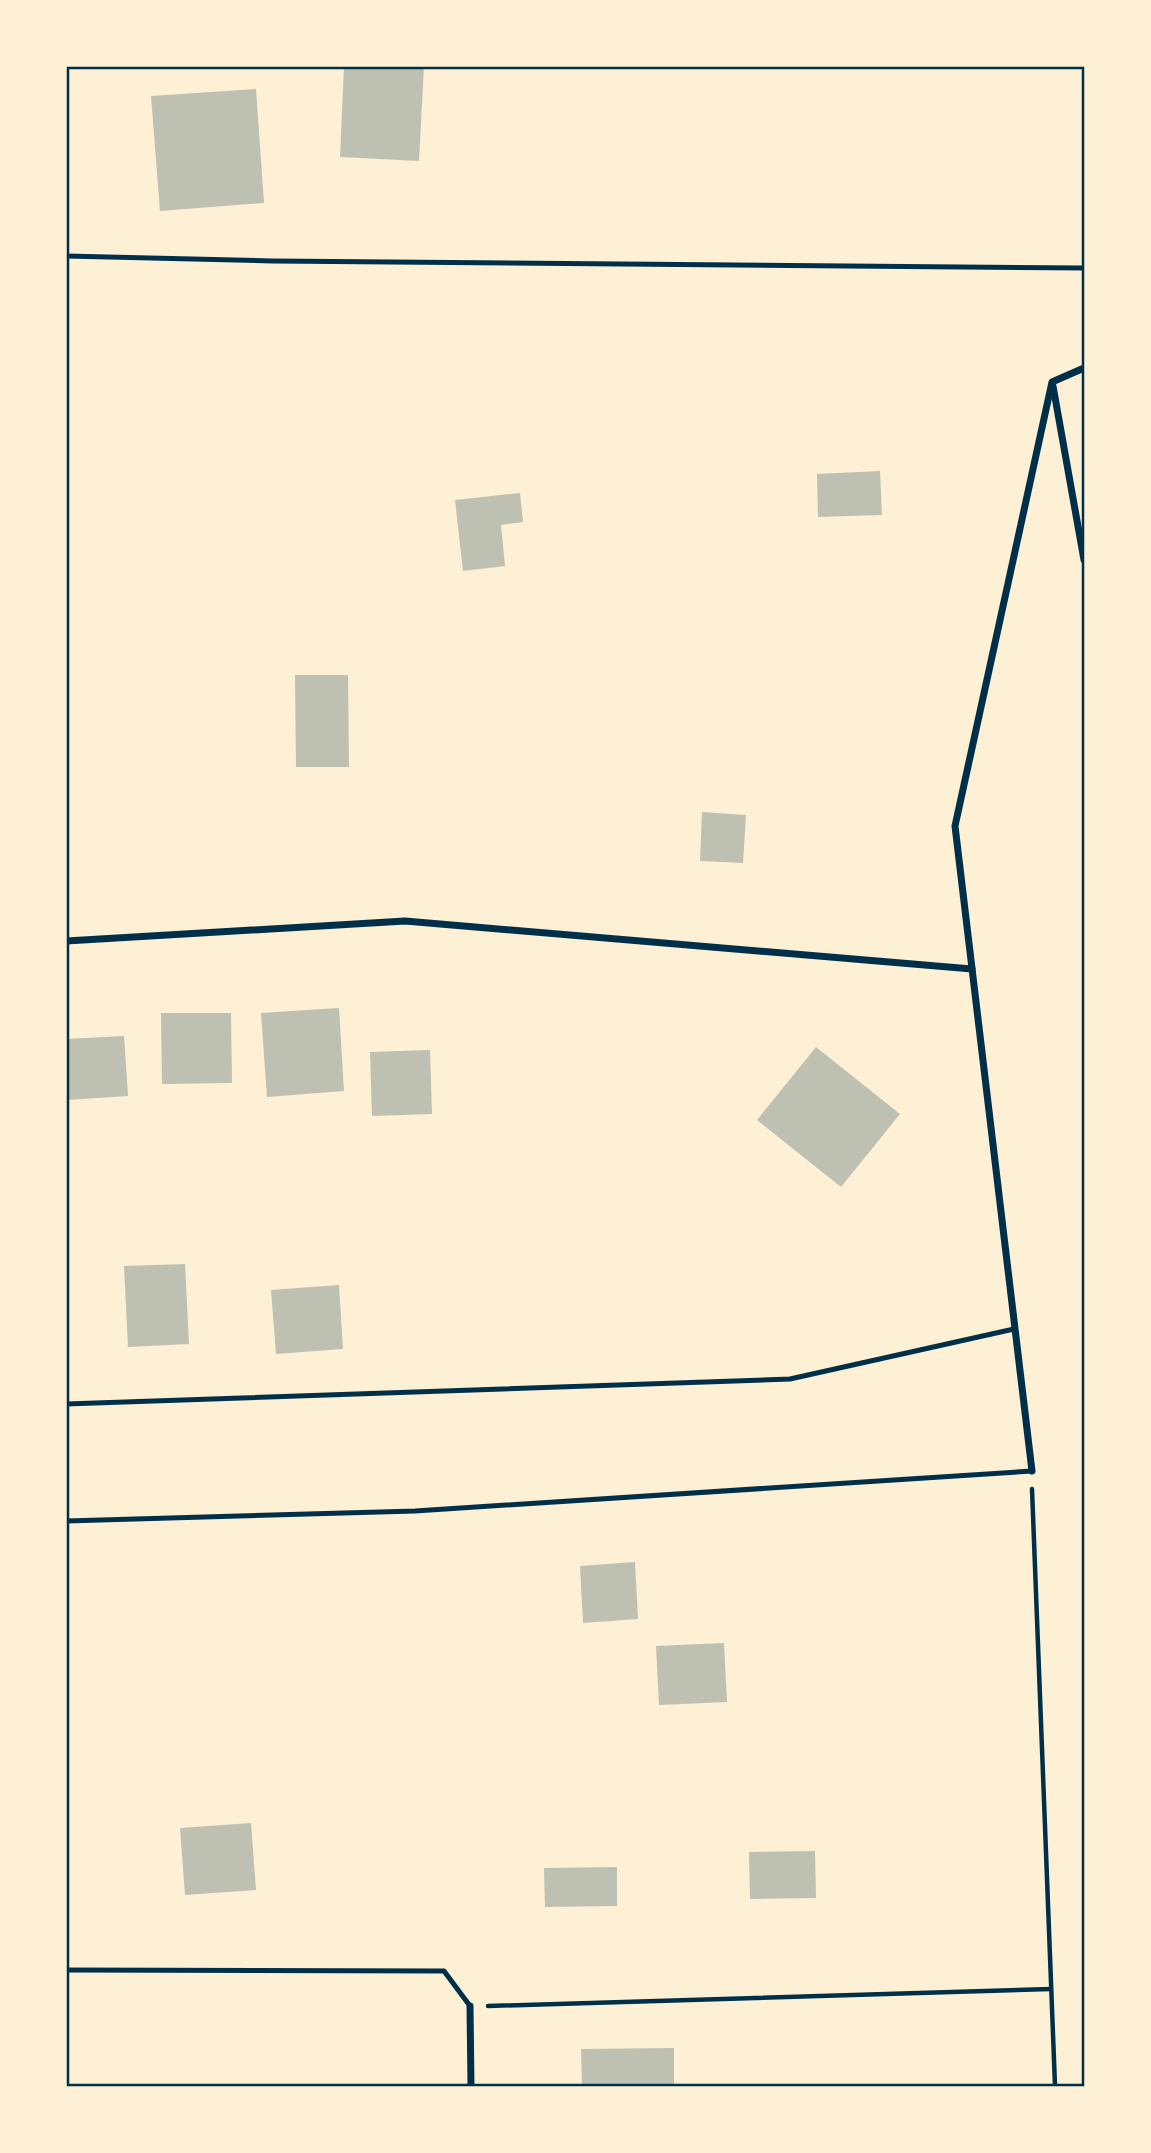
<svg xmlns="http://www.w3.org/2000/svg" width="1151" height="2153" viewBox="0 0 1151 2153" font-family="Inter,sans-serif">
  <rect width="100%" height="100%" fill="#fdf0d5"/>
  <g fill="#bec0b2">
    <polygon points="344,66 424,66 419,161 340,157"/>
    <polygon points="256,89 264,203 160,211 151,96"/>
    <polygon points="880,471 882,515 818,517 817,474"/>
    <polygon points="520,493 523,522 501,525 505,566 463,571 455,500"/>
    <polygon points="295,675 348,675 349,767 296,767"/>
    <polygon points="702,812 746,815 743,863 700,861"/>
    <polygon points="339,1008 344,1091 267,1097 261,1013"/>
    <polygon points="161,1013 231,1013 232,1083 162,1084"/>
    <polygon points="124,1036 128,1096 67,1100 66,1039"/>
    <polygon points="816,1047 900,1114 841,1187 757,1120"/>
    <polygon points="430,1050 432,1114 372,1116 370,1052"/>
    <polygon points="185,1264 189,1344 128,1347 124,1266"/>
    <polygon points="339,1285 343,1349 276,1354 271,1290"/>
    <polygon points="635,1562 638,1619 583,1623 580,1566"/>
    <polygon points="724,1643 727,1702 659,1705 656,1646"/>
    <polygon points="251,1823 256,1890 185,1895 180,1828"/>
    <polygon points="815,1851 816,1898 750,1899 749,1852"/>
    <polygon points="617,1867 617,1906 545,1907 544,1868"/>
    <polygon points="674,2048 674,2086 582,2086 581,2049"/>
  </g>
  <g fill="none" stroke-linecap="round" stroke-linejoin="round">
    <g stroke="#003049" stroke-width="4.5">
      <polyline points="1032,1489 1055,2086"/>
      <polyline points="488,2006 1051,1989"/>
    </g>
    <g stroke="#003049" stroke-width="5">
      <polyline points="66,256 273,261 1084,268"/>
      <polyline points="66,1404 790,1379 1014,1329"/>
      <polyline points="66,1521 415,1511 1032,1471"/>
      <polyline points="66,1970 444,1971 470,2006"/>
    </g>
    <g stroke="#003049" stroke-width="7">
      <polyline points="1053,386 1084,560"/>
      <polyline points="66,941 405,921 972,969"/>
      <polyline points="1032,1471 955,826 1052,382 1084,368"/>
      <polyline points="470,2006 471,2086"/>
    </g>
  </g>
  <rect width="1151" height="2153" fill="none" stroke="#fdf0d5" stroke-width="136"/>
  <rect x="68" y="68" width="1015" height="2017" fill="none" stroke="#003049" stroke-width="2.5"/>
</svg>
